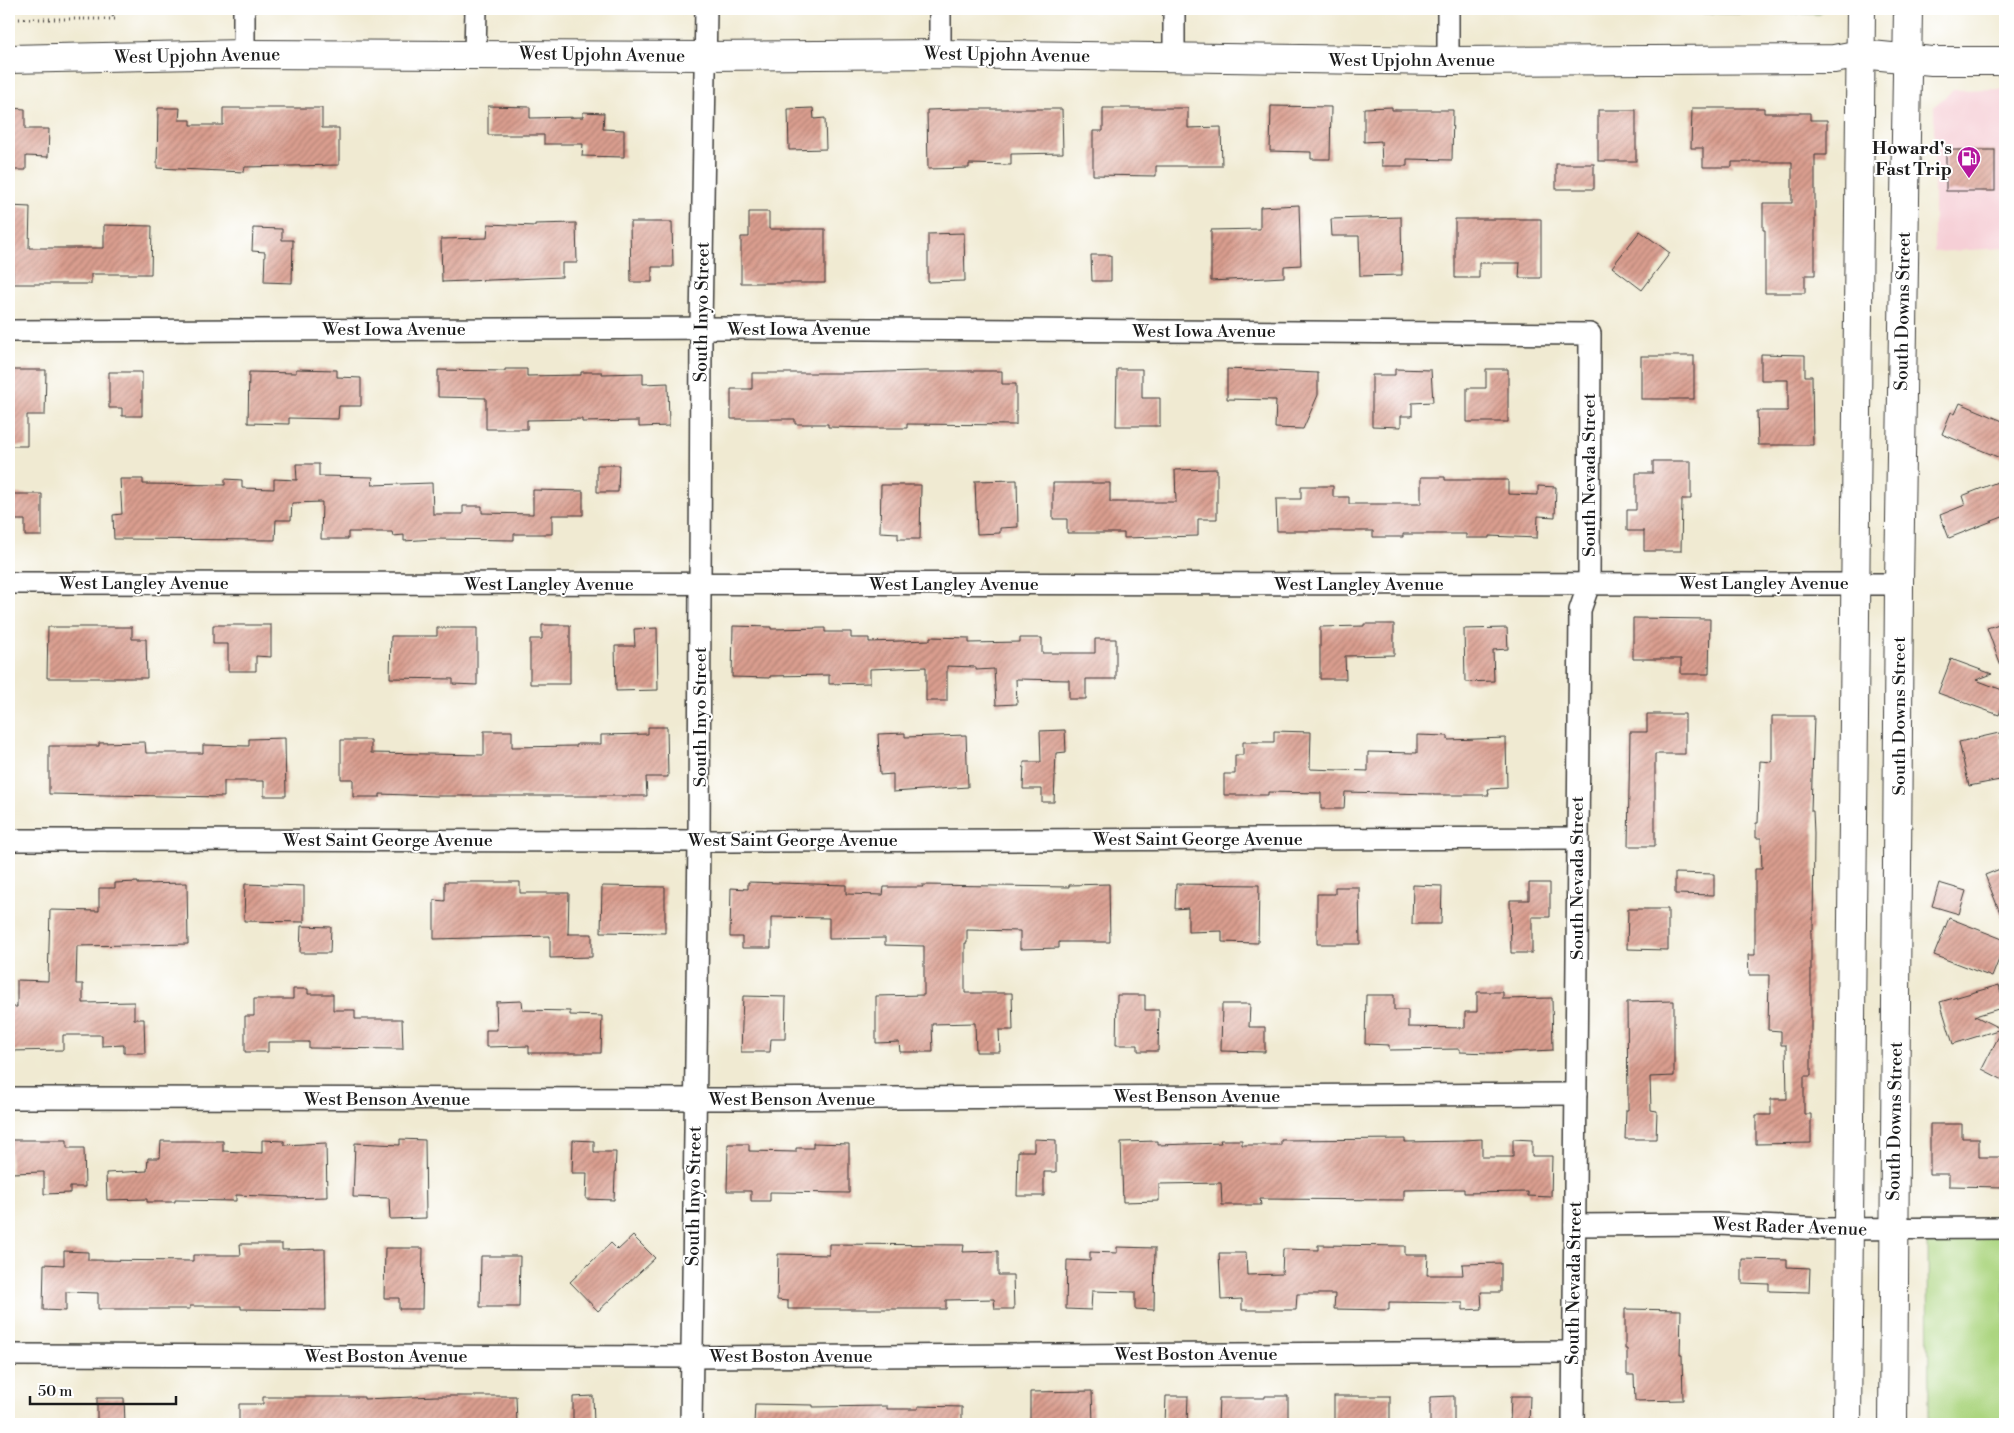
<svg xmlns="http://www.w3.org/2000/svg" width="2014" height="1433" viewBox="0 0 2014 1433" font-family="'Libre Bodoni',serif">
  <defs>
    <pattern id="building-hatch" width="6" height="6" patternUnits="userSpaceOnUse" patternTransform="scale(1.25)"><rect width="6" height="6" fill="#da9e8f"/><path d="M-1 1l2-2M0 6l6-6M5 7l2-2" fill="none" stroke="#b08074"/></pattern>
  </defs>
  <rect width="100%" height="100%" fill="#fff"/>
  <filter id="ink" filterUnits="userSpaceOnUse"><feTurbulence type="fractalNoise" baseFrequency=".02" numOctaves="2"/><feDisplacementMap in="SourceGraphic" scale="10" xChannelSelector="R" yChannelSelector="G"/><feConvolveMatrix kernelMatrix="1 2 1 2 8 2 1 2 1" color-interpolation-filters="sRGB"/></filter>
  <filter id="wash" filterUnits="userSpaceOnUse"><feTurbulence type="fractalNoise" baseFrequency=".0096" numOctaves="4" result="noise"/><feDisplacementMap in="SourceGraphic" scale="20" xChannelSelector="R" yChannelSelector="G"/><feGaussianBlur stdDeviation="1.12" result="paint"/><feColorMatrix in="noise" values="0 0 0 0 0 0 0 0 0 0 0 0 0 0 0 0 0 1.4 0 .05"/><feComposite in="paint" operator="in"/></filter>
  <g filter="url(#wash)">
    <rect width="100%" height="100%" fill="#f0ead2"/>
    <polygon fill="#f6cfd6" points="2005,89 2005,248 1934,252 1934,106 1953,90"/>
    <g fill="#acd580" stroke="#64784e">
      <polygon points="1591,9 1825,9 1820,14 1591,13"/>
      <polygon points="2005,1232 2005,1424 1929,1424 1928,1233"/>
    </g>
    <g id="blocks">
      <g fill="url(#building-hatch)">
        <polygon points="488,106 530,107 530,118 583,117 583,112 604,113 603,129 624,130 624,157 582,156 583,144 544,144 544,135 488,135"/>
        <polygon points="1271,106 1331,107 1330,159 1311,159 1311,152 1270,151"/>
        <polygon points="1392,107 1392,110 1453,110 1452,160 1407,159 1407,166 1382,166 1381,141 1364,142 1364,108"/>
        <polygon points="9,108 25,109 25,129 49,129 48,157 26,156 26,170 9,170"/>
        <polygon points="158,108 180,108 179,120 191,120 191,125 223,125 223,108 322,108 322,128 339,128 339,165 245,167 244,172 157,168"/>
        <polygon points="813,108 814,119 825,118 826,149 789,150 788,109"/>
        <polygon points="1103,108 1188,108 1188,128 1221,127 1222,166 1156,166 1156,176 1093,175 1093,131 1103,131"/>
        <polygon points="1692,108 1764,108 1764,113 1810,113 1810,120 1827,120 1827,155 1815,155 1815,275 1805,275 1805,293 1765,293 1765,230 1763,230 1763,203 1792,203 1792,162 1732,162 1732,167 1703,167 1703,148 1691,148"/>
        <polygon points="963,109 1062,109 1063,153 1011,154 1011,165 969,164 969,168 928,169 927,110"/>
        <rect x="1598" y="110" width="38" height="51"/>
        <rect x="1946" y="150" width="49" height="41"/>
        <rect x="1556" y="164" width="38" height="25"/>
        <polygon points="1299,205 1301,265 1284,266 1284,277 1211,281 1211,230 1260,229 1260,207"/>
        <polygon points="9,206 30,207 29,248 104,248 104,225 152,226 151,274 91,274 91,284 13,284 12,229 9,229"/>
        <polygon points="749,212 769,212 769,229 825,229 825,283 741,283 741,237 749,237"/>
        <polygon points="1401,217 1402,275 1360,276 1359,236 1332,236 1331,219"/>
        <polygon points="1455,219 1541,219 1541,278 1519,278 1520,263 1479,263 1479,278 1455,278"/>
        <polygon points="630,222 672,222 673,267 652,267 652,282 631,282"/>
        <polygon points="576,223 577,263 562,263 562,277 442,282 441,239 487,238 488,224 535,226 535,224"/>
        <polygon points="253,228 282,229 282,240 293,240 292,283 264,282 265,252 252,251"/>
        <polygon points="1640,231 1670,253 1642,290 1612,267"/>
        <polygon points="964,233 965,281 928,282 928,234"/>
        <polygon points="1091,255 1111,255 1111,281 1092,281"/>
        <polygon points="1761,354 1805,355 1805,376 1812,376 1813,445 1758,445 1757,411 1788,411 1788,380 1761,380"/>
        <rect x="1641" y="356" width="53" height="43"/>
        <polygon points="296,369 337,370 337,377 361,378 361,406 339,406 338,419 289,418 289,424 248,423 249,372 296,373"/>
        <polygon points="505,369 527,369 527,376 581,375 581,372 602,372 602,374 643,373 643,384 668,383 669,426 639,427 639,421 582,422 582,419 527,420 527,429 486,429 486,398 438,397 438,370 505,371"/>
        <polygon points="1117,369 1142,369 1142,398 1160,398 1160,426 1116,426"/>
        <polygon points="1227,369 1318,373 1318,395 1303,429 1275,428 1276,400 1227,399"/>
        <polygon points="1395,369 1431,370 1433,402 1412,403 1412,416 1401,416 1401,427 1372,426 1372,375 1395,375"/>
        <polygon points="1486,369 1508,369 1508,422 1467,422 1467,388 1486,388"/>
        <polygon points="12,370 46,370 45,415 27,415 27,446 9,446 9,421 12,421"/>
        <polygon points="925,371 1002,371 1002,384 1016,384 1016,425 907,424 907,428 878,428 828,427 828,424 795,424 795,419 731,419 731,389 752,389 752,373 848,373"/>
        <polygon points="109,372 142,372 142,416 122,416 122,408 109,408"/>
        <polygon points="1960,403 2005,422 2005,460 1942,434 1951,412 1955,414"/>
        <polygon points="1653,461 1691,461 1691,499 1682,499 1681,551 1644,551 1644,531 1627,531 1627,510 1636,510 1636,473 1653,473"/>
        <polygon points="296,464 319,464 319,476 373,477 372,485 432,483 433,514 463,514 463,506 482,506 482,513 533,514 533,490 583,491 583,515 552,515 552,534 514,534 514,540 434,539 404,541 404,535 393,536 392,532 348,532 348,539 321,539 322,502 292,503 291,520 276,520 275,540 114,539 113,515 122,514 120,479 143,479 143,484 225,485 225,479 242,480 242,488 274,489 274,479 297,480"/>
        <polygon points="597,465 619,465 618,492 597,492"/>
        <polygon points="1217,469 1217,519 1198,519 1198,536 1124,538 1124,533 1067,533 1067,519 1053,519 1053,483 1110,483 1110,502 1176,502 1175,470"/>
        <polygon points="1421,477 1445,477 1445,480 1508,480 1508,494 1538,495 1538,486 1556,487 1555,517 1538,516 1537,538 1489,536 1489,538 1466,538 1466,534 1403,534 1403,537 1373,537 1373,531 1277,531 1276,499 1301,499 1301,486 1333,486 1333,497 1349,497 1349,504 1421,504"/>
        <polygon points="2005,479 2005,516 1949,538 1940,515 1965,505 1962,496"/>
        <polygon points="1017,480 1018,527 1000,528 1000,533 977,534 975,481"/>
        <polygon points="881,485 921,485 920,539 898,539 898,533 880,532"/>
        <polygon points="9,494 42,494 42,536 25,536 25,520 9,520"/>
        <polygon points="1633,618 1710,619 1709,674 1681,674 1681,659 1633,659"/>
        <polygon points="2005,622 2005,672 2003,672 1987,628"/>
        <polygon points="1364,624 1394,624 1394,655 1345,656 1346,679 1320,679 1320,627 1364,626"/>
        <polygon points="213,625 271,625 271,657 256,656 256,671 228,671 228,644 213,644"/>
        <polygon points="542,625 570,625 570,684 530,684 530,639 542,639"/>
        <polygon points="733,626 771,627 771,629 825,628 825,632 851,632 851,638 869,638 869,642 930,640 930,637 969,638 969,643 1020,642 1020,638 1042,638 1042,653 1095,653 1095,639 1116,639 1116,679 1086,679 1086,699 1069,699 1069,680 1016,679 1017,704 996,705 994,669 976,670 976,667 947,666 947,701 926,701 926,667 870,669 870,683 829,684 829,675 770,676 770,678 732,677"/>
        <polygon points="48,627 132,627 132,639 146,639 147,678 47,678"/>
        <polygon points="437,628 477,628 477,685 453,684 453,679 390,678 391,636 437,636"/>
        <polygon points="657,628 658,690 616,691 615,646 635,646 634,629"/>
        <polygon points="1507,628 1508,649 1493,650 1494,681 1465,682 1464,629"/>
        <polygon points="1951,659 1992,674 1976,680 2005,691 2005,699 1999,715 1938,693"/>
        <polygon points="1647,714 1685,714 1685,754 1655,754 1655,846 1628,846 1630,732 1647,732"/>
        <polygon points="1772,716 1814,716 1811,811 1813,811 1814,833 1813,930 1811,930 1811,1076 1804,1076 1804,1114 1811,1114 1811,1143 1756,1144 1756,1115 1771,1115 1771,1099 1787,1099 1786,1045 1781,1045 1781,1031 1768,1030 1769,975 1749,975 1748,955 1755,955 1755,869 1762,869 1761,838 1756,838 1756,823 1758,823 1760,761 1772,762"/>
        <polygon points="648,727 667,727 668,777 646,777 647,796 435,796 380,794 380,797 353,797 353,779 341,779 341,740 371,740 371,753 484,755 484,731 512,731 512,747 577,746 577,744 601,744 601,735 648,734"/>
        <polygon points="1065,730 1066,752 1056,753 1054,802 1042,802 1042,789 1023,789 1024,762 1041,762 1040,731"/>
        <polygon points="1274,731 1311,732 1310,769 1368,771 1368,752 1417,753 1417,735 1448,736 1448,740 1506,738 1507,788 1488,789 1489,795 1433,795 1433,794 1345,792 1344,809 1321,809 1321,793 1268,792 1268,795 1224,795 1224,774 1235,774 1235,755 1243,755 1243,742 1274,742"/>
        <polygon points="905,733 905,737 966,735 968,787 893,792 893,774 880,775 878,734"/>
        <polygon points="1999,733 2005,763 2005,779 1969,786 1959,742"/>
        <polygon points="285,738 286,796 264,796 264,781 224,781 224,797 49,794 49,746 99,746 99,743 145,742 146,753 203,753 203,745 249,746 249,739"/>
        <polygon points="2005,867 2005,925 1985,875"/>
        <polygon points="1675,873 1714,874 1714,895 1675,894"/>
        <polygon points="138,882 138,884 187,883 188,944 77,946 76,984 83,984 83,1003 134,1002 134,1019 144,1019 145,1053 124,1053 124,1045 102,1046 102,1035 63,1035 63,1050 9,1051 9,1007 17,1007 17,980 48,981 50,910 99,911 99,888 115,888 115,883"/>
        <polygon points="445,882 520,882 520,893 569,893 568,934 592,934 592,957 550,958 550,936 434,939 434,900 445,901"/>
        <polygon points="748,882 846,885 846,894 883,895 884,887 923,887 922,885 1069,887 1069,885 1109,884 1110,942 1059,942 1059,948 1020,949 1020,931 967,930 967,943 965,943 965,993 1012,993 1013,1030 999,1030 1000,1052 976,1052 975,1023 932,1024 933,1052 900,1052 899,1042 876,1043 876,996 924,995 924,946 885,945 885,938 829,939 829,918 771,917 771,948 742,948 742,937 730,937 731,888 748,889"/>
        <polygon points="1529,883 1550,883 1550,917 1532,917 1532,953 1511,953 1510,900 1529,900"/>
        <polygon points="1939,883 1966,891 1959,914 1932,906"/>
        <polygon points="245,884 304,886 304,922 244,921"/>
        <polygon points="1176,884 1259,885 1258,943 1222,942 1222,931 1188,932 1188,908 1175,909"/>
        <polygon points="1413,885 1442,886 1441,924 1412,924"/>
        <polygon points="602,886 665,887 665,933 601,932"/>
        <polygon points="1335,887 1359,887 1360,944 1317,944 1317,894 1335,894"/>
        <polygon points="1628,909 1668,909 1668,950 1627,949"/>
        <polygon points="1949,918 2005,940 2005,944 1992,977 1934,955"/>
        <polygon points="301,926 331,927 330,953 300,953"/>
        <polygon points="1999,985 2005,1007 1975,1016 2001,1029 1953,1044 1940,1002"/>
        <polygon points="293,989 308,989 308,994 333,994 333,1010 355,1010 355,1019 402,1019 403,1049 309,1048 309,1042 268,1042 268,1052 245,1052 245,1016 254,1016 254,999 293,999"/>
        <polygon points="1477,992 1503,992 1503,999 1552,998 1553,1050 1492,1053 1460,1052 1460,1049 1389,1050 1389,1045 1365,1044 1366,995 1394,995 1394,1010 1408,1010 1408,1027 1465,1028 1465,1012 1477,1012"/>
        <polygon points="1117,995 1145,995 1145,1010 1159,1010 1158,1051 1138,1051 1138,1045 1116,1045"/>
        <polygon points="743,996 786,997 785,1039 771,1039 770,1052 741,1052"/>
        <polygon points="522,1001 523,1010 570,1011 570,1015 602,1016 601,1053 529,1053 529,1046 486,1047 486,1030 497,1030 496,1002"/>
        <polygon points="1674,1001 1674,1076 1650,1077 1651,1110 1657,1111 1656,1139 1625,1139 1626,1110 1628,1110 1627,1002"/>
        <polygon points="1222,1004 1250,1004 1249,1027 1265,1027 1265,1052 1221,1051"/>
        <polygon points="2005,1024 2005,1081 1982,1069"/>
        <polygon points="1930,1124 1962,1124 1962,1138 1979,1138 1979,1157 2005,1157 2005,1187 1949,1186 1949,1174 1930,1174"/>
        <polygon points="400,1139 425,1140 426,1218 390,1219 389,1198 353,1197 355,1143 400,1145"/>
        <polygon points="1034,1139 1056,1140 1056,1172 1044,1172 1044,1196 1017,1196 1018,1151 1034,1151"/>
        <polygon points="1405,1139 1405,1142 1464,1141 1464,1140 1482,1139 1482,1157 1513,1157 1513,1139 1532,1140 1532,1156 1552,1156 1551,1197 1528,1196 1528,1192 1464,1193 1464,1189 1404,1190 1404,1200 1260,1199 1261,1205 1222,1205 1221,1183 1159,1184 1159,1201 1123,1202 1121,1142 1158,1141 1158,1145 1221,1143 1220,1140 1242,1140 1242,1145 1281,1145 1281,1140"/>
        <polygon points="10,1140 67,1140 67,1148 84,1148 85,1187 70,1187 70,1193 44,1194 44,1172 11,1173"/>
        <polygon points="262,1140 284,1141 284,1145 326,1143 327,1197 289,1198 289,1197 236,1195 236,1201 175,1200 175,1202 147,1202 147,1199 107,1200 106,1173 147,1171 148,1158 160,1158 161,1141 223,1141 223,1151 262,1153"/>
        <polygon points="573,1140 594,1141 594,1152 616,1152 614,1200 586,1199 587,1173 572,1173"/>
        <polygon points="813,1143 849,1144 849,1193 770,1192 770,1201 751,1201 751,1191 727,1191 728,1144 749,1144 749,1151 796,1152 796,1148 813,1148"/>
        <polygon points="633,1236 655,1258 598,1311 570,1282 611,1243 618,1250"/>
        <polygon points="240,1244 282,1244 282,1250 325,1249 326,1310 241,1309 241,1306 190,1306 190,1309 98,1309 98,1293 66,1292 66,1311 43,1310 44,1264 64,1265 64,1251 88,1252 88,1260 193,1261 193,1255 241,1255"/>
        <polygon points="829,1244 964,1245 963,1252 998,1251 998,1275 1013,1275 1014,1309 995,1309 994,1299 946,1300 946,1309 788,1309 788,1301 777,1300 778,1254 829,1255"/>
        <polygon points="1318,1245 1405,1246 1405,1255 1428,1255 1427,1275 1463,1275 1462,1264 1501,1263 1501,1292 1481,1292 1482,1309 1463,1310 1463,1303 1389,1302 1389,1310 1334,1309 1335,1294 1297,1294 1296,1310 1242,1310 1242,1299 1221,1300 1219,1253 1246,1253 1247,1275 1282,1274 1283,1249 1318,1250"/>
        <polygon points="1117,1247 1155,1248 1154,1310 1135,1309 1135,1292 1092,1291 1091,1310 1066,1309 1067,1260 1090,1261 1090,1252 1117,1253"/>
        <polygon points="385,1248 423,1248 422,1309 399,1309 399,1298 384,1298"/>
        <polygon points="481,1256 520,1256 519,1307 480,1307"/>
        <polygon points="1742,1259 1787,1260 1787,1267 1810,1268 1809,1292 1769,1291 1769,1284 1742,1283"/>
        <polygon points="1625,1309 1681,1310 1680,1355 1682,1355 1683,1400 1635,1401 1634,1375 1627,1375 1627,1349 1625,1349"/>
        <polygon points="1092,1391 1093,1424 1030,1424 1030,1392"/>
        <polygon points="436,1396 516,1396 517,1424 314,1424 314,1421 269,1421 269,1424 239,1424 239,1404 263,1404 263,1397 364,1397 364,1399"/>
        <polygon points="593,1396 594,1424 573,1424 573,1397"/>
        <polygon points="1166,1396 1188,1396 1187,1424 1165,1424"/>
        <polygon points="1265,1396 1288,1396 1288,1424 1218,1424 1219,1398 1265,1398"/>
        <rect x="1334" y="1396" width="56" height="28"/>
        <polygon points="1454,1396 1454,1424 1430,1424 1430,1397"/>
        <polygon points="1511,1396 1530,1396 1529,1424 1510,1424"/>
        <polygon points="97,1398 124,1398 125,1424 97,1424"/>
        <polygon points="755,1404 813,1405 813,1407 887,1406 887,1409 918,1409 918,1406 962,1407 962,1424 754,1424"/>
      </g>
    </g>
  </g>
  <g filter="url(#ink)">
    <use href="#blocks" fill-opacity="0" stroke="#3c3b37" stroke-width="1"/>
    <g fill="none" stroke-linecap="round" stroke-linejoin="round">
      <g stroke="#3c3b37" stroke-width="24">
        <g id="street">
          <polyline points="1448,9 1448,61"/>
          <polyline points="244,54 244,9"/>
          <polyline points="475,54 476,9"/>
          <polyline points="940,54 940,9"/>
          <polyline points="1174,57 1174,9"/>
          <polyline points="9,331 730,328 1590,334 1589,584 1580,610 1573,1424"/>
          <polyline points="9,583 1899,584"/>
          <polyline points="9,840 730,841 1578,838"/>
          <polyline points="9,1098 733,1099 1576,1094"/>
          <polyline points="1575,1225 1718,1224 1824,1229 2005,1228"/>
          <polyline points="9,1355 692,1357 1573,1352"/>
          <polyline points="691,1424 699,841 701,328 706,9"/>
        </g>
      </g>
      <g stroke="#3c3b37" stroke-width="30">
        <g id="secondary">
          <polyline points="9,59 244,54 705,56 940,54 1448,61 1834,59 1861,54 1932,61 2005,61"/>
          <polyline points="1847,1424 1861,9"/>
          <polyline points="1893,1424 1899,584 1908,9"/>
        </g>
      </g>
      <g stroke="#3c3b37" stroke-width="3" stroke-dasharray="1 4" stroke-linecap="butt">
        <polyline points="105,9 116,19"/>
        <polyline points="9,19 116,19"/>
      </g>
      <use href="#street" stroke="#fff" stroke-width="21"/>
      <use href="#secondary" stroke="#fff" stroke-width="28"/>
    </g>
  </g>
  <defs>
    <g id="fuel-pin" transform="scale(1.25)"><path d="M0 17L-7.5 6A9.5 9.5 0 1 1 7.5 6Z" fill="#b5179e" stroke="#fff"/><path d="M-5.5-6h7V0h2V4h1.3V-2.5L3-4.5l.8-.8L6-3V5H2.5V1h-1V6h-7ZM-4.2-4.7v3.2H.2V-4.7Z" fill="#fff"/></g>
  </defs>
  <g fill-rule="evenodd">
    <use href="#fuel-pin" x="1969" y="158"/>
  </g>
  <g text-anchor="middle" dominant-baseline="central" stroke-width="4" stroke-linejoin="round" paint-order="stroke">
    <g font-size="18" fill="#1c1c1c" stroke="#fff">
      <text transform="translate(602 55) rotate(1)">West Upjohn Avenue</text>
      <text transform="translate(1007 55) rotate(1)">West Upjohn Avenue</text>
      <text transform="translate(197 56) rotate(-1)">West Upjohn Avenue</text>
      <text x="1412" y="60">West Upjohn Avenue</text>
      <text transform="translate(1903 311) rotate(-89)">South Downs Street</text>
      <text transform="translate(702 312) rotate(-89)">South Inyo Street</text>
      <text x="394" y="329">West Iowa Avenue</text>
      <text x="799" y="329">West Iowa Avenue</text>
      <text x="1204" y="331">West Iowa Avenue</text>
      <text transform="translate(1589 475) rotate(-90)">South Nevada Street</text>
      <text x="144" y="583">West Langley Avenue</text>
      <text x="1764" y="583">West Langley Avenue</text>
      <text x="549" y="584">West Langley Avenue</text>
      <text x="954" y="584">West Langley Avenue</text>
      <text x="1359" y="584">West Langley Avenue</text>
      <text transform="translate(1899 716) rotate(-90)">South Downs Street</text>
      <text transform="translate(700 717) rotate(-90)">South Inyo Street</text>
      <text x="1198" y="839">West Saint George Avenue</text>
      <text x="388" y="840">West Saint George Avenue</text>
      <text x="793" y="840">West Saint George Avenue</text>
      <text transform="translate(1577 878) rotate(-90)">South Nevada Street</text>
      <text x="1197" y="1096">West Benson Avenue</text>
      <text x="387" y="1099">West Benson Avenue</text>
      <text x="792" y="1099">West Benson Avenue</text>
      <text transform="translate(1895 1121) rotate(-89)">South Downs Street</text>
      <text transform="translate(694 1196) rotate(-89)">South Inyo Street</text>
      <text transform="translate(1790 1227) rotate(2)">West Rader Avenue</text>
      <text transform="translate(1574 1283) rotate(-89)">South Nevada Street</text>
      <text x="1196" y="1354">West Boston Avenue</text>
      <text x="386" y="1356">West Boston Avenue</text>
      <text x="791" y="1356">West Boston Avenue</text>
    </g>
    <g font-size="18" font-weight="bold" fill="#1c1c1c" stroke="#fff" text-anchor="end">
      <text x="1952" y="148">Howard's<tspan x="1952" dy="21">Fast Trip</tspan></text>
    </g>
  </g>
  <rect width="2014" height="1433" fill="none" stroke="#fff" stroke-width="30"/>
  <path d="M30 1396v8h146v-8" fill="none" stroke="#1c1c1c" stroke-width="2.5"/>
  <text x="38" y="1396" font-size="15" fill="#1c1c1c" stroke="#ffffff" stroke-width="4" paint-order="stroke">50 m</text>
</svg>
